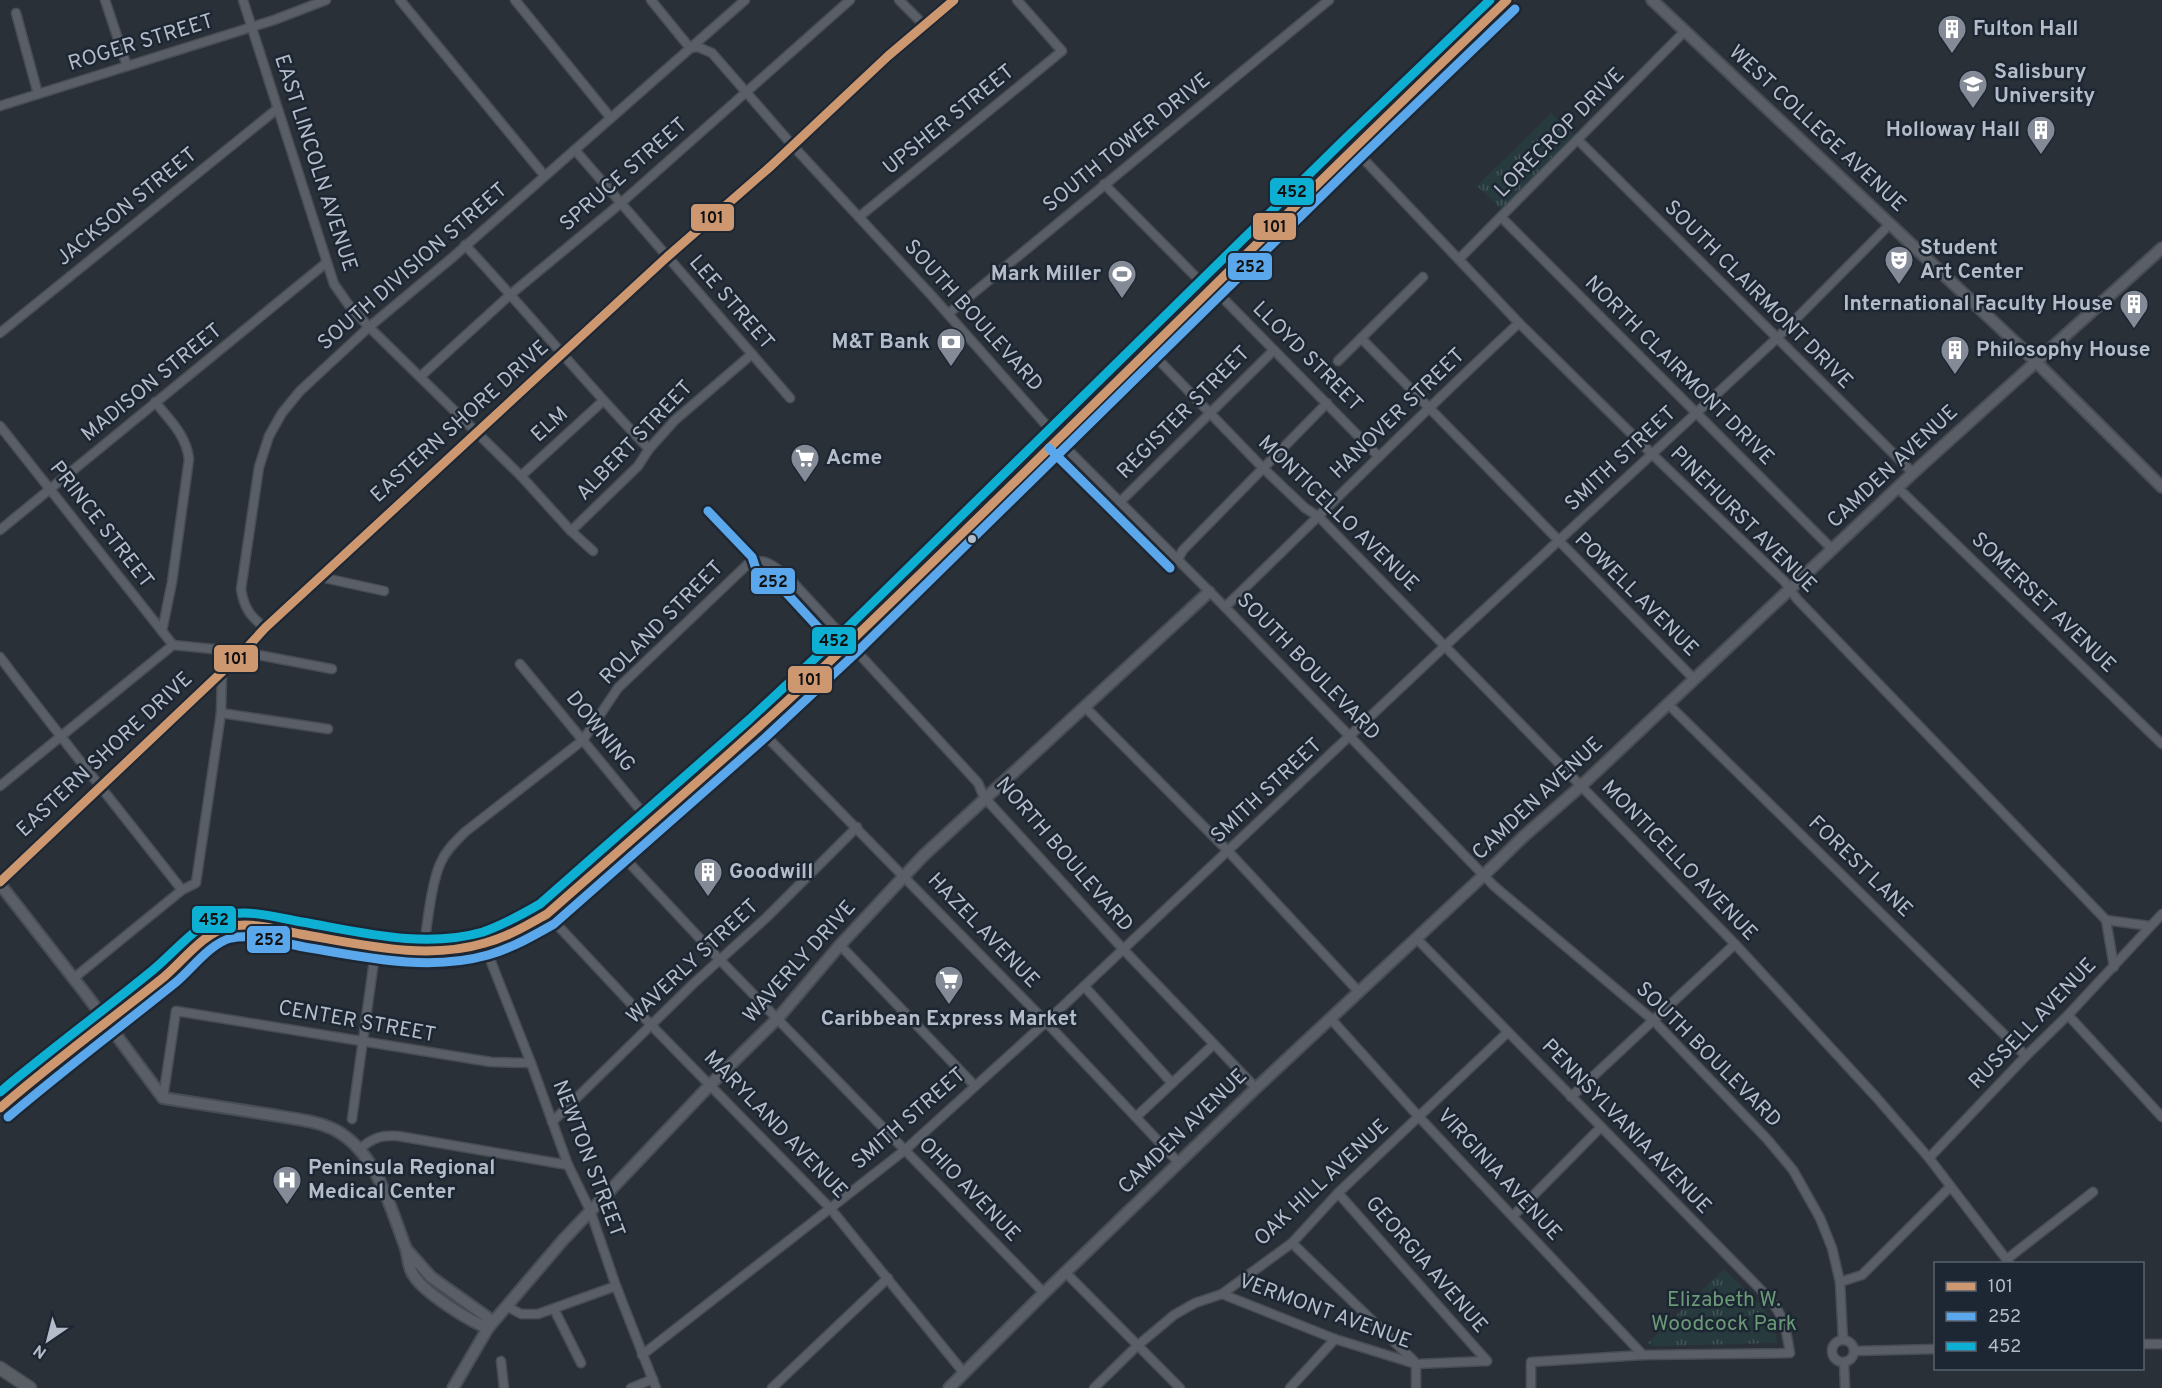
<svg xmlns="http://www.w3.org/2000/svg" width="2162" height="1388" viewBox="0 0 2162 1388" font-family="Overpass,sans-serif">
  <defs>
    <pattern id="park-tufts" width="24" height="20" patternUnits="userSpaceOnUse" patternTransform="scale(1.5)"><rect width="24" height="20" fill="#273a3e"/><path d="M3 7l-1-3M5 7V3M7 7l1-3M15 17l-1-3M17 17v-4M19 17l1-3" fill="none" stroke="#445559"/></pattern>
  </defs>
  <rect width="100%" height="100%" fill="#2a3038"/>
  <g fill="url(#park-tufts)">
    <polygon points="1551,113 1574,135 1501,209 1477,186"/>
    <polygon points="1724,1269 1762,1306 1775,1325 1777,1343 1654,1346 1648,1343"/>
  </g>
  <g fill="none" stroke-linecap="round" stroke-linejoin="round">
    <g stroke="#484c53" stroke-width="11">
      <g id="minor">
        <polyline points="105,0 127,66"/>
        <polyline points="243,0 334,284 348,304 369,327 521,476 571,531 593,551"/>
        <polyline points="400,0 544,175"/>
        <polyline points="515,0 610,117"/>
        <polyline points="651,0 690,48 698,47 712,53 793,146 932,296 1070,452 1225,607 1494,886 1654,1021 1767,1139 1793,1170 1820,1218 1832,1248 1840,1282 1843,1340"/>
        <polyline points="899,0 925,26"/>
        <polyline points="16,13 38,94"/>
        <polyline points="0,106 274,20 326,0"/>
        <polyline points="1578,140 1913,473"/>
        <polyline points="1353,148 1519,323 1652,454 1784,581 1797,599 2106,920 2114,967"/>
        <polyline points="575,150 790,398"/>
        <polyline points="1104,184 1197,278 1212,287 1379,457"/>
        <polyline points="859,217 1062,51 1017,0"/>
        <polyline points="1501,217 1832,549"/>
        <path d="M465 245C528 312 585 383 649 449"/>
        <polyline points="1459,259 1685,31"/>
        <polyline points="948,314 1329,0"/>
        <polyline points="0,333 277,109"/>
        <polyline points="1361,338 1694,679"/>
        <polyline points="1148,349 1262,467 1305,508 1319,517 1735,944 1876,1097 1929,1158 2010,1264"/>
        <polyline points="1338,361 1423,277"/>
        <polyline points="421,376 511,294 621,203 850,0"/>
        <path d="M155 402C170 420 186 435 189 459L172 582 162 631"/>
        <polyline points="0,426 173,645"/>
        <polyline points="521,476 603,401"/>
        <polyline points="1898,488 2162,744"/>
        <polyline points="1120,502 1274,350"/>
        <polyline points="0,530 326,263"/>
        <polyline points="571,531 638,466 649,449 675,420 752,354"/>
        <polyline points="1178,559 1183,550 1327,403"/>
        <polyline points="320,577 384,591"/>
        <path d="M1225 607C1323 513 1419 415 1519 323"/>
        <path d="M265 628C250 616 244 608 241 589L259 467 269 436 282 413 300 391 369 327 453 257 745 0"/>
        <path d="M0 657C59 736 121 812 182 890"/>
        <polyline points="520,664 651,823"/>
        <polyline points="1668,704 2026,1056"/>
        <polyline points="1085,707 1228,851 1359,992"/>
        <polyline points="221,713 328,729"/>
        <polyline points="758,728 1046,1022 1179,1163"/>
        <polyline points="0,786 173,645 243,652 332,669"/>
        <polyline points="619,852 720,960 1044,1293"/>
        <polyline points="547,914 651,1025 830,1208 964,1373"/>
        <polyline points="2106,920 2150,926"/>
        <path d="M1416 938 1767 1296C1784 1315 1786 1328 1790 1353L1643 1355 1531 1362V1388"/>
        <polyline points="484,944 531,1063 568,1165 590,1210 616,1286 656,1388"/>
        <polyline points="840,945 975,1086"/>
        <path d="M423 952C427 928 431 882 441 862 446 850 456 841 465 832L583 740 618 688 749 563C767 557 774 567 788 577L968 772 978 783 984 797 1123 949 1256 1088"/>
        <polyline points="74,978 182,890 196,883 221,713 222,671"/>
        <polyline points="1084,986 1172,1083"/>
        <polyline points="2068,1015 2162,1117"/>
        <polyline points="1331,1019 1419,1117 1643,1355"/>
        <polyline points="1571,1097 1735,944"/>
        <polyline points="163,1098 176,1011 491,1062 531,1063"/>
        <polyline points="1136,1117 1214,1044"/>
        <polyline points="352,1119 376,946"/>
        <polyline points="552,1122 694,983 766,918 857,827"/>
        <path d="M360 1149C372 1138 381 1135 398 1136L568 1165"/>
        <polyline points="1929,1158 2026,1056 2068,1015 2162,914"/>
        <polyline points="1338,1193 1487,1361"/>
        <polyline points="1513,1216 1601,1127"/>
        <polyline points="1292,1243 1414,1361"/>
        <polyline points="2007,1259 2093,1192"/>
        <polyline points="1066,1273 1180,1388"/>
        <polyline points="1840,1282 1862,1275 1950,1187"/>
        <polyline points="1222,1294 1335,1339 1416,1364 1487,1361"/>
        <polyline points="506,1306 521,1314 538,1314 616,1286"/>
        <polyline points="554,1309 581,1363"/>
        <circle cx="1843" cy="1351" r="11"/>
        <polyline points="2142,1344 2162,1344"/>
        <polyline points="1854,1351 1936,1349"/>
        <polyline points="642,1355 905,1150 1046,1022 1445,646 1776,339 1890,224"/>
        <polyline points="501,1361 504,1388"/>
        <polyline points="1844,1362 1845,1388"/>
        <polyline points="1416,1364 1416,1388"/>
        <polyline points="631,1388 653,1379"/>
        <polyline points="772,1388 888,1278"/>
        <polyline points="1094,1388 1137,1346 1174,1315 1195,1303 1222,1294 1292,1243 1338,1193 1508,1032"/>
        <polyline points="1290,1388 1335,1339"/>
      </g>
    </g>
    <g stroke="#484c53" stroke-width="14">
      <g id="tertiary">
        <polyline points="1652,0 2030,356 2162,487"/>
        <polyline points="0,882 243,652 265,628 667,257 771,166 888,56 954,0"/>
        <path d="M0 884 85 993 163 1098C197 1103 232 1109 266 1114 288 1118 317 1120 337 1131 376 1153 390 1206 405 1246 409 1256 407 1267 414 1276 425 1293 469 1321 488 1328"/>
        <polyline points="407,1250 431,1277 487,1317 488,1328"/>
        <polyline points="453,1388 488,1328 563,1240 711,1084 778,1018 840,945 923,856 1209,592"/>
        <polyline points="949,1388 1044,1293 1256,1088 1484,875 1523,837 1581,786 1913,473 2162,248"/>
      </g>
    </g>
    <g stroke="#484c53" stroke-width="15">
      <polyline id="secondary" points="0,1368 30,1388"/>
    </g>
    <g stroke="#484c55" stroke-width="15">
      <path id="primary" d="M0 1108C57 1058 119 1014 177 966 193 953 206 933 227 927 244 922 275 930 294 933 388 948 462 972 547 914L758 728 849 643 1353 148 1507 0"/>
    </g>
    <use href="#minor" stroke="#5a5e66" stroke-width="8"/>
    <use href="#tertiary" stroke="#5a5e66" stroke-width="10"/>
    <use href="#secondary" stroke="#595d64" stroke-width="12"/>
    <use href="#primary" stroke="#5c6168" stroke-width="12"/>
    <g stroke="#1d2633" stroke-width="14">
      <g id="bus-1">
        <polyline points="0,882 243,652 265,628 667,257 771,166 888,56 954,0"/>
        <path d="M0 1108C53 1062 109 1021 164 977 183 961 203 933 228 927 251 921 278 930 300 934 360 944 425 961 485 943 508 937 527 925 547 914 649 824 752 736 849 643 1071 430 1286 212 1507 0"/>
      </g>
    </g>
    <g stroke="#1d2633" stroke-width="14">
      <g id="bus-2">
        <polyline points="1049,448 1170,568"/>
        <polyline points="708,511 752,557 756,569 780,586 840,651"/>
        <path d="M8 1117C62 1071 119 1028 175 983 192 969 209 944 231 938 253 933 282 943 304 947 364 957 428 972 488 955 512 948 533 936 554 924L766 737 857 652 1361 157 1515 9"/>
      </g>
    </g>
    <g stroke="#1d2633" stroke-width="14">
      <path id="bus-3" d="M0 1092C50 1050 103 1011 153 970 175 952 198 922 225 915 250 909 278 918 302 922 360 932 424 949 483 932 503 925 521 915 540 904L750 719 841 634 1345 139 1490 0"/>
    </g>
    <use href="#bus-1" stroke="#cd976f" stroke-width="9"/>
    <use href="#bus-2" stroke="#5aa8eb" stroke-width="9"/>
    <use href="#bus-3" stroke="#0dafd3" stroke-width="9"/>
  </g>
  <defs>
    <g id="building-pin" transform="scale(1.5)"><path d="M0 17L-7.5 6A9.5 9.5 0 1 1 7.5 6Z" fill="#848b96" stroke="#1d2633"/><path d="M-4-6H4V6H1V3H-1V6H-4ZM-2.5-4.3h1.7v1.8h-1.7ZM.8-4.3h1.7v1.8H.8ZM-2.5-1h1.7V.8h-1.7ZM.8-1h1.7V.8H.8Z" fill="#fff"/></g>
    <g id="university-pin" transform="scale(1.5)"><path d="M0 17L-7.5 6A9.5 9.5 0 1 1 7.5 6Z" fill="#848b96" stroke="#1d2633"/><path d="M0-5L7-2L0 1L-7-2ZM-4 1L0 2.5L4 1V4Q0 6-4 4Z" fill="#fff"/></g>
    <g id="theatre-pin" transform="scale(1.5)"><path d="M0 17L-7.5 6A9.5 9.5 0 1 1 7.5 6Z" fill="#848b96" stroke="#1d2633"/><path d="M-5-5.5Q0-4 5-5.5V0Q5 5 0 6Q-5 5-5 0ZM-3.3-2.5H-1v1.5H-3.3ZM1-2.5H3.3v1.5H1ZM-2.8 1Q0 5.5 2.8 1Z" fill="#fff"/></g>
    <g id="stadium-pin" transform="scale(1.5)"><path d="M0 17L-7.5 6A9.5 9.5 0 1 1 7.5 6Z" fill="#848b96" stroke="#1d2633"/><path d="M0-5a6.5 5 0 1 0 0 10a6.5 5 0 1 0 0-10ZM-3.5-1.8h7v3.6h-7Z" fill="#fff"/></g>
    <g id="bank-pin" transform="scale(1.5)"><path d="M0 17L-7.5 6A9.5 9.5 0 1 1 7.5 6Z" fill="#848b96" stroke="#1d2633"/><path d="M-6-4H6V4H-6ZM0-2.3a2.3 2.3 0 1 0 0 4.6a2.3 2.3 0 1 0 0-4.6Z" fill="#fff"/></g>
    <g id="supermarket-pin" transform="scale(1.5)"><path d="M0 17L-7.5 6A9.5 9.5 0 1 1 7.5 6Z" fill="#848b96" stroke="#1d2633"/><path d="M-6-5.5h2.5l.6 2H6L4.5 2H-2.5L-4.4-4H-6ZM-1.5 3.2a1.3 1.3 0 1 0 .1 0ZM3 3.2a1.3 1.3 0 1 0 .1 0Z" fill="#fff"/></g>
    <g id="hospital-pin" transform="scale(1.5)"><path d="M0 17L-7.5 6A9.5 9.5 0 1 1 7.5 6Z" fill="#848b96" stroke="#1d2633"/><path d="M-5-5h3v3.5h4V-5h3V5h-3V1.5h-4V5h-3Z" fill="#fff"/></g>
  </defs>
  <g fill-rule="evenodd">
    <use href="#building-pin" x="1952" y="29"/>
    <use href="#university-pin" x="1973" y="84"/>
    <use href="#building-pin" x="2041" y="130"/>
    <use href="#theatre-pin" x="1899" y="260"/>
    <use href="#stadium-pin" x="1122" y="274"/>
    <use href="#building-pin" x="2134" y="304"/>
    <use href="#bank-pin" x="951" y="342"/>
    <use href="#building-pin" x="1955" y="350"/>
    <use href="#supermarket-pin" x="805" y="458"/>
    <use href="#building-pin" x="708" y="872"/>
    <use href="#supermarket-pin" x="949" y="980"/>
    <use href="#hospital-pin" x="287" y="1180"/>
  </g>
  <circle fill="#b4bcc9" stroke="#1d2633" stroke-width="2" cx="972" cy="539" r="5"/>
  <g text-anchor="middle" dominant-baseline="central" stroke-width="5" stroke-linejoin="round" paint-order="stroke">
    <g font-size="21" font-weight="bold" fill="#b4bcc9" stroke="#1d2633" text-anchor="start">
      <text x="1973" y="29">Fulton Hall</text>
      <text x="1994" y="72">Salisbury<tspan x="1994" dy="24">University</tspan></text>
      <text x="2020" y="130" text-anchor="end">Holloway Hall</text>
      <text x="1920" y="248">Student<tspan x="1920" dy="24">Art Center</tspan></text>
      <text x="1101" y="274" text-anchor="end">Mark Miller</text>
      <text x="2113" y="304" text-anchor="end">International Faculty House</text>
      <text x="930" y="342" text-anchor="end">M&amp;T Bank</text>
      <text x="1976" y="350">Philosophy House</text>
      <text x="826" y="458">Acme</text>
      <text x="729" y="872">Goodwill</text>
      <text x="949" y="1019" text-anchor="middle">Caribbean Express Market</text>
      <text x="308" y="1168">Peninsula Regional<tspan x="308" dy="24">Medical Center</tspan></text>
    </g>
    <g font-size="21" fill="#b4bcc9" stroke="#1d2633">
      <text transform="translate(141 43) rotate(-17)">ROGER STREET</text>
      <text transform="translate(949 120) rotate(-39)">UPSHER STREET</text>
      <text transform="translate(1817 129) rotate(43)">WEST COLLEGE AVENUE</text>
      <text transform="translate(1560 133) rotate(-45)">LORECROP DRIVE</text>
      <text transform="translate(1127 143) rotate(-39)">SOUTH TOWER DRIVE</text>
      <text transform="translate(315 163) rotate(72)">EAST LINCOLN AVENUE</text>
      <text transform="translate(624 175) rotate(-41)">SPRUCE STREET</text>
      <text transform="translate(127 207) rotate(-39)">JACKSON STREET</text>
      <text transform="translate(413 267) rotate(-41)">SOUTH DIVISION STREET</text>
      <text transform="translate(1758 295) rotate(45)">SOUTH CLAIRMONT DRIVE</text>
      <text transform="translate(731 303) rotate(49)">LEE STREET</text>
      <text transform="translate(973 316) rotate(48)">SOUTH BOULEVARD</text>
      <text transform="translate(1307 357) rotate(45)">LLOYD STREET</text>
      <text transform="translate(1679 371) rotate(45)">NORTH CLAIRMONT DRIVE</text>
      <text transform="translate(152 383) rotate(-39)">MADISON STREET</text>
      <text transform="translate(1184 413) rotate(-45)">REGISTER STREET</text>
      <text transform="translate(1398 414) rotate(-44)">HANOVER STREET</text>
      <text transform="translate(460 422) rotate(-42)">EASTERN SHORE DRIVE</text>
      <text transform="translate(550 425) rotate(-42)">ELM</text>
      <text transform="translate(635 441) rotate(-46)">ALBERT STREET</text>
      <text transform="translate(1621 459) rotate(-43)">SMITH STREET</text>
      <text transform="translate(1893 467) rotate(-43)">CAMDEN AVENUE</text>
      <text transform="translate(1338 514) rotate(44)">MONTICELLO AVENUE</text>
      <text transform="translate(1743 520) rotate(45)">PINEHURST AVENUE</text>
      <text transform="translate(101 525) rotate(52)">PRINCE STREET</text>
      <text transform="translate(1636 595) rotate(45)">POWELL AVENUE</text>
      <text transform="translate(2043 603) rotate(44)">SOMERSET AVENUE</text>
      <text transform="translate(662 623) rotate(-45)">ROLAND STREET</text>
      <text transform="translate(1308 667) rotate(46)">SOUTH BOULEVARD</text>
      <text transform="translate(600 732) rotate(51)">DOWNING</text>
      <text transform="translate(105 755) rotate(-43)">EASTERN SHORE DRIVE</text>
      <text transform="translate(1267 791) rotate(-43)">SMITH STREET</text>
      <text transform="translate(1538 799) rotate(-43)">CAMDEN AVENUE</text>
      <text transform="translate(1064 855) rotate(49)">NORTH BOULEVARD</text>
      <text transform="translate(1679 861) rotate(46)">MONTICELLO AVENUE</text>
      <text transform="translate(1860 867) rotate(44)">FOREST LANE</text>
      <text transform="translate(983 931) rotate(46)">HAZEL AVENUE</text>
      <text transform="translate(693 962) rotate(-43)">WAVERLY STREET</text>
      <text transform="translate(800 962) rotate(-48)">WAVERLY DRIVE</text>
      <text transform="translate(357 1022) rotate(10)">CENTER STREET</text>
      <text transform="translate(2033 1024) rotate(-46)">RUSSELL AVENUE</text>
      <text transform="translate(1708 1055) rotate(45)">SOUTH BOULEVARD</text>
      <text transform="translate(909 1119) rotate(-41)">SMITH STREET</text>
      <text transform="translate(775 1125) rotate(46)">MARYLAND AVENUE</text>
      <text transform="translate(1626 1127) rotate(46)">PENNSYLVANIA AVENUE</text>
      <text transform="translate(1183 1132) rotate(-44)">CAMDEN AVENUE</text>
      <text transform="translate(588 1159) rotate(69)">NEWTON STREET</text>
      <text transform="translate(1499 1175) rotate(47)">VIRGINIA AVENUE</text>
      <text transform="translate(1322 1183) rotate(-43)">OAK HILL AVENUE</text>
      <text transform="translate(969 1190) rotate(46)">OHIO AVENUE</text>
      <text transform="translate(1426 1265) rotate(49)">GEORGIA AVENUE</text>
      <text transform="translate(1325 1312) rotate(20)">VERMONT AVENUE</text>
    </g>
    <g font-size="21" fill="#6b9a76" stroke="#1d2633">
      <text x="1724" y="1300">Elizabeth W.<tspan x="1724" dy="24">Woodcock Park</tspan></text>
    </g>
  </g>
  <g stroke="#1d2633" stroke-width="2">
    <rect x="1269" y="177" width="46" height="29" rx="6" fill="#0dafd3"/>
    <rect x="690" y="203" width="45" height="29" rx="6" fill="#cd976f"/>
    <rect x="1252" y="212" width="45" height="29" rx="6" fill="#cd976f"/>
    <rect x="1227" y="252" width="46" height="29" rx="6" fill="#5aa8eb"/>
    <rect x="750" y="567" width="46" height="28" rx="6" fill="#5aa8eb"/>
    <rect x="811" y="626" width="46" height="29" rx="6" fill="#0dafd3"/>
    <rect x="213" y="644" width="46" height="29" rx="6" fill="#cd976f"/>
    <rect x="787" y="665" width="46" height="29" rx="6" fill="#cd976f"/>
    <rect x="191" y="905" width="46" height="29" rx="6" fill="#0dafd3"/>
    <rect x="246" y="925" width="45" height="29" rx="6" fill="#5aa8eb"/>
  </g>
  <g font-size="16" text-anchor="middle" font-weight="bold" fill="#111">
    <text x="1292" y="197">452</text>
    <text x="712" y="223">101</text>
    <text x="1275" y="232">101</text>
    <text x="1250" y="272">252</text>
    <text x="773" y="587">252</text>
    <text x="834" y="646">452</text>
    <text x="236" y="664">101</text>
    <text x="810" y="685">101</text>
    <text x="214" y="925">452</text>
    <text x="269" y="945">252</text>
  </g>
  <rect x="1934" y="1262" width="210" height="108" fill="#1d2633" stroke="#59626f" stroke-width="1.5"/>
  <rect x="1946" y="1282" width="30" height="9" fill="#cd976f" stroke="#59626f" stroke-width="1.5"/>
  <text x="1988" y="1292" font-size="18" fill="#b4bcc9">101</text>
  <rect x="1946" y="1312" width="30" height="9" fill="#5aa8eb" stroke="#59626f" stroke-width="1.5"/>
  <text x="1988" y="1322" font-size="18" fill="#b4bcc9">252</text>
  <rect x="1946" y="1342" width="30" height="9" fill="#0dafd3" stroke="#59626f" stroke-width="1.5"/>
  <text x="1988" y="1352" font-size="18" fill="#b4bcc9">452</text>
  <g transform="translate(48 1340) rotate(215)" stroke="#1d2633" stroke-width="4.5" paint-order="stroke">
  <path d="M0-4.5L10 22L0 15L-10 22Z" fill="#b4bcc9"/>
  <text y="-9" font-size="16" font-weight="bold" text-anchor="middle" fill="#b4bcc9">N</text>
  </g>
</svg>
